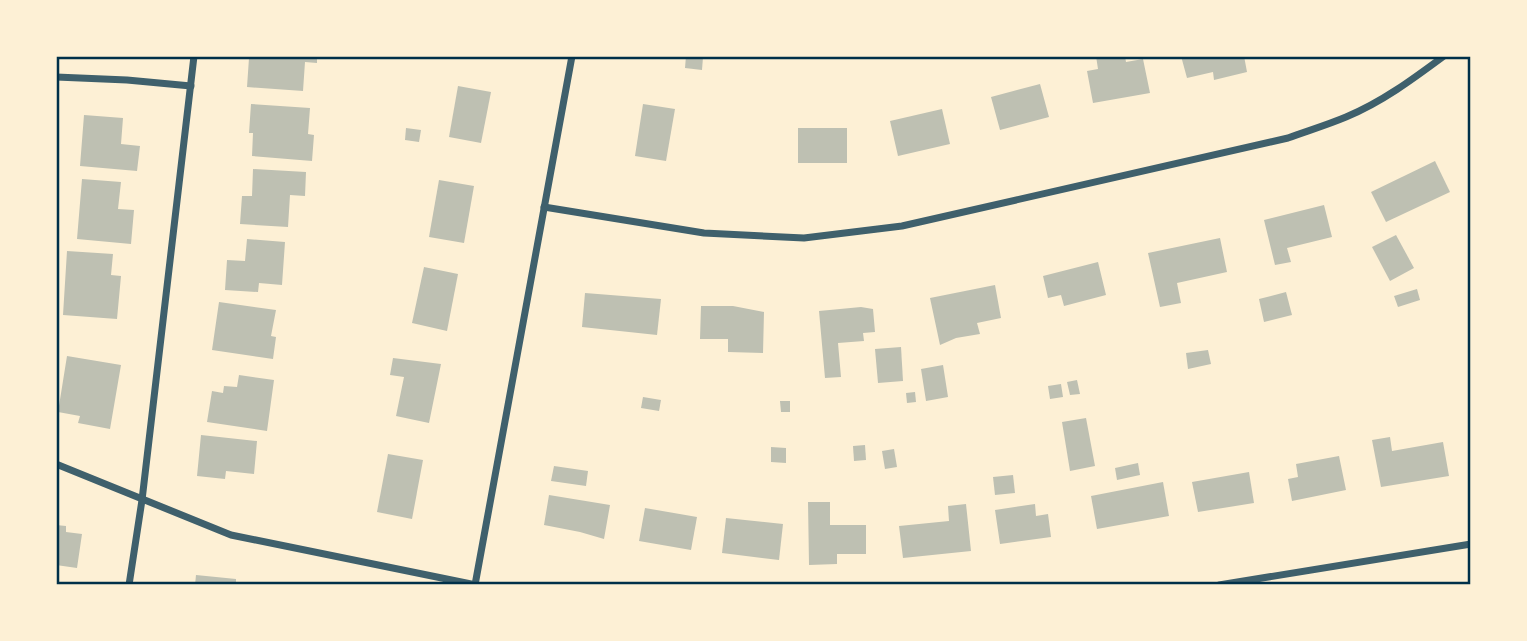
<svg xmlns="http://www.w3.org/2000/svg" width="1527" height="641" viewBox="0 0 1527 641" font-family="Helvetica,sans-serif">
  <rect width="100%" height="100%" fill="#fdf0d5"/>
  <g fill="#bec0b2">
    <polygon points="255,56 317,56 317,63 305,62 303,91 247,87 249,58 254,59"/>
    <polygon points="686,56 703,57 702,70 685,68"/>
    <polygon points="1096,56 1125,56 1126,62 1143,59 1150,93 1093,103 1087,71 1098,69"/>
    <polygon points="1181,56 1244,56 1247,72 1214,80 1213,72 1187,78"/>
    <polygon points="1040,84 1049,117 1000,130 991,97"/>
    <polygon points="458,86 491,92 481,143 449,137"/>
    <polygon points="251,104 310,108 308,134 314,135 312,161 252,156 253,133 249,133"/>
    <polygon points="643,104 675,109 666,161 635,156"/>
    <polygon points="942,109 950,144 898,156 890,121"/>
    <polygon points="84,115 123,118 121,144 140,146 137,171 80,166"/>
    <polygon points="406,128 421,130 419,142 405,140"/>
    <rect x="798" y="128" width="49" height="35"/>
    <polygon points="1435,161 1450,192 1386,222 1371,192"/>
    <polygon points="253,169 306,172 305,196 290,195 288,227 240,224 242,196 252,196"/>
    <polygon points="82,179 121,182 118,209 134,210 131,244 77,239"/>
    <polygon points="439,180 474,186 464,243 429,237"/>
    <polygon points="1324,205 1332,237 1287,248 1291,262 1275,265 1264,220"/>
    <polygon points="1396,235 1414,268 1390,281 1372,247"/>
    <polygon points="1220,238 1227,272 1177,283 1181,303 1160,307 1148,253"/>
    <polygon points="247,239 285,242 282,285 259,283 258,292 225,290 227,260 245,261"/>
    <polygon points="67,251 113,254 111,275 121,276 117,319 63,315"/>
    <polygon points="1098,262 1106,295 1064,306 1061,295 1048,298 1043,276"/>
    <polygon points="424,267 458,274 447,331 412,323"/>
    <polygon points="995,285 1001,318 977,323 980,334 956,338 940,345 930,298"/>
    <polygon points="1417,289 1420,300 1398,307 1394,296"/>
    <polygon points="1286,292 1292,315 1264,322 1259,299"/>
    <polygon points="585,293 661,299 657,335 582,327"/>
    <polygon points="219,302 276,310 271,336 276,337 273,359 212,350"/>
    <polygon points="701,306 733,306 764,312 763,353 728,352 728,339 700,339"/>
    <polygon points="861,307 873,309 875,332 863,333 864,341 838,343 841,377 825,378 819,311"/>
    <polygon points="901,347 903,381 878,383 875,349"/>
    <polygon points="1208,350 1211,364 1188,369 1186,353"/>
    <polygon points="67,356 121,365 110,429 78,423 80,416 58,412"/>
    <polygon points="393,358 441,364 429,423 396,416 404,377 390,375"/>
    <polygon points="943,365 948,397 926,401 921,369"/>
    <polygon points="239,375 274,380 267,431 207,422 212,391 223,393 224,386 237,387"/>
    <polygon points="1077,380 1080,394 1070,395 1067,382"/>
    <polygon points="1061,384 1063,397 1050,399 1048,386"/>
    <polygon points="915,392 916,402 907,403 906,393"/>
    <polygon points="643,397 661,400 659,411 641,408"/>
    <polygon points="780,401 790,401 790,412 781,412"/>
    <polygon points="1086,418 1095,466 1070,471 1062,422"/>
    <polygon points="201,435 257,441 254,474 226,471 225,479 197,476"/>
    <polygon points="1390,437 1392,451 1443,442 1449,476 1381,487 1372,440"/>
    <polygon points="865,445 866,460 854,461 853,446"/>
    <polygon points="771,447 786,448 786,463 771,462"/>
    <polygon points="894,449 897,467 885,469 882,451"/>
    <polygon points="388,454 423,460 412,519 377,512"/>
    <polygon points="1339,456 1346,490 1292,501 1288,479 1298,477 1296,464"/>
    <polygon points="1138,463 1140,475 1117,480 1115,468"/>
    <polygon points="554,466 588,471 586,486 551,481"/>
    <polygon points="1249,472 1254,503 1198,512 1192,482"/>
    <polygon points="1013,475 1015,493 995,495 993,477"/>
    <polygon points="1163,482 1169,516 1097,529 1091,496"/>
    <polygon points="549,495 610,505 604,539 580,532 544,525"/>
    <polygon points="808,502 830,502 830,525 866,525 866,554 837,554 837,564 809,565"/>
    <polygon points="966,504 971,551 903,558 899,526 949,521 948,506"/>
    <polygon points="1035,504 1036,516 1048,514 1051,537 1000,544 995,510"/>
    <polygon points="645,508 697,517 691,550 639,541"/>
    <polygon points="726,518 783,524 779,560 722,553"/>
    <polygon points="56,525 66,526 66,532 82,534 77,568 56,565"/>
    <polygon points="196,575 236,579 236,585 195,585"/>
  </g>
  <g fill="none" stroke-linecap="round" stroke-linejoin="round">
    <g stroke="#3f606c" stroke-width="7">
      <polyline points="56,77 127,80 191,86"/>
      <path d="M544 207 704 233 804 238 902 226 1288 138C1307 131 1327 125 1346 117 1382 102 1413 79 1444 56"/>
      <polyline points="56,464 231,535 476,585"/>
      <polyline points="129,585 142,500 194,56"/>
      <polyline points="475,585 572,56"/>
      <polyline points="1219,585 1471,544"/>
    </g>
  </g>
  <rect width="1527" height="641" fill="none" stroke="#fdf0d5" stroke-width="116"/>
  <rect x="58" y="58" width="1411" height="525" fill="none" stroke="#003049" stroke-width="2.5"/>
</svg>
